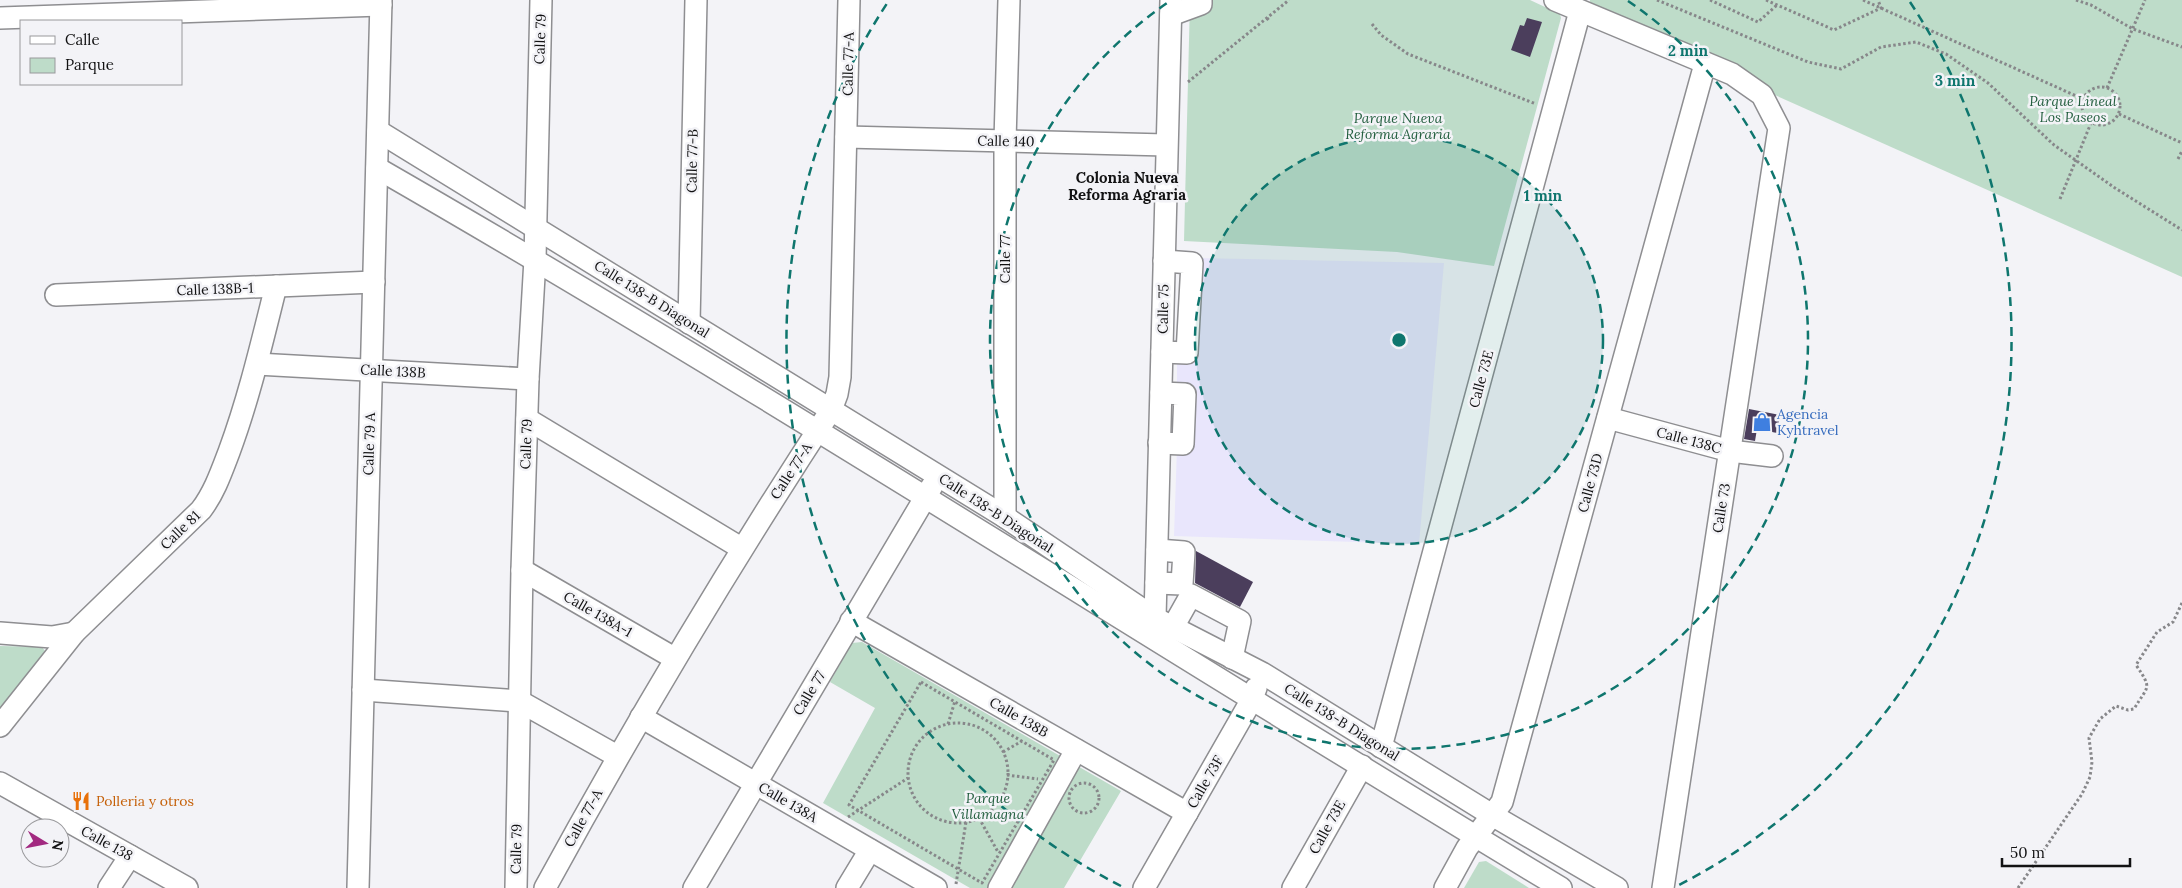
<svg xmlns="http://www.w3.org/2000/svg" width="2182" height="888" viewBox="0 0 2182 888" font-family="Lora,serif">
  <rect width="100%" height="100%" fill="#f3f3f7"/>
  <polygon fill="#e9e6fc" points="1195,258 1444,263 1419,544 1174,536 1177,447 1177,356"/>
  <g fill="#bedcc9">
    <polygon points="1190,0 1530,0 1560,14 1561,18 1494,266 1397,252 1184,241"/>
    <polygon points="1590,0 2182,0 2182,277 1589,12"/>
    <polygon points="862,642 1121,791 1064,888 970,888 823,803 875,708 830,682 852,643"/>
    <polygon points="0,646 42,647 45,651 0,708"/>
    <polygon points="1486,861 1529,888 1464,888 1479,862"/>
  </g>
  <g fill="#4b3e5c">
    <polygon points="1527,18 1542,22 1530,57 1511,50 1520,25 1524,26"/>
    <polygon points="1749,409 1780,415 1777,433 1757,429 1755,441 1744,439"/>
    <polygon points="1196,551 1253,582 1240,607 1195,583"/>
  </g>
  <g fill="none" stroke-linecap="round" stroke-linejoin="round">
    <g stroke="#8e8e91" stroke-width="24">
      <g id="minor">
        <polyline points="1555,0 1732,74 1762,95 1779,128 1663,888"/>
        <polyline points="1171,15 1201,4 1201,0"/>
        <polyline points="0,18 381,5"/>
        <polyline points="378,131 1005,517 1155,618 1262,673 1492,815 1617,888"/>
        <polyline points="846,137 1166,145"/>
        <path d="M377 168C777 398 1165 650 1561 888"/>
        <polyline points="56,295 374,282"/>
        <polyline points="689,323 696,0"/>
        <polyline points="1162,352 1187,353 1192,263 1164,261"/>
        <polyline points="257,364 528,379"/>
        <polyline points="1608,418 1730,451 1772,456"/>
        <polyline points="527,419 741,548"/>
        <polyline points="1159,443 1183,444 1185,394 1161,393"/>
        <polyline points="1005,517 1005,141 1009,0"/>
        <polyline points="522,570 674,658"/>
        <polyline points="1156,583 1182,584 1184,552 1157,550"/>
        <polyline points="1155,618 1171,0"/>
        <polyline points="851,621 1187,813"/>
        <polyline points="1173,627 1191,595 1240,621 1232,658"/>
        <polyline points="0,633 52,637 74,633"/>
        <polyline points="363,690 519,701 617,756"/>
        <polyline points="641,717 936,888"/>
        <path d="M0 726 74 633 201 510C214 493 221 473 229 452 249 398 262 342 276 286"/>
        <polyline points="1381,747 1580,11"/>
        <polyline points="0,783 187,888"/>
        <polyline points="109,888 130,856"/>
        <polyline points="358,888 381,0"/>
        <polyline points="516,888 522,570 528,379 535,259 541,0"/>
        <path d="M545 888C634 725 729 566 831 410L837 394 840 377 849 0"/>
        <polyline points="694,888 932,486"/>
        <polyline points="847,888 870,850"/>
        <polyline points="999,888 1076,750"/>
        <polyline points="1144,888 1251,701 1256,688"/>
        <polyline points="1293,888 1362,766"/>
        <polyline points="1445,888 1467,848 1502,802 1705,64"/>
      </g>
    </g>
    <g stroke="#87878a" stroke-width="3" stroke-dasharray="2.5 2.5" stroke-linecap="butt">
      <polyline points="1657,0 1808,62 1841,69 1881,47 1916,42 1946,54 1988,83 2054,145 2115,188 2182,230"/>
      <polyline points="1710,0 1758,22 1777,5"/>
      <polyline points="1766,0 1834,30 1881,8 1878,0"/>
      <polyline points="1863,0 2083,99"/>
      <polyline points="2076,0 2091,5 2133,29 2182,47"/>
      <polyline points="1267,18 1270,22"/>
      <polyline points="1372,24 1381,35 1408,54 1536,104"/>
      <polyline points="1188,82 1289,0"/>
      <circle cx="2101" cy="106" r="19"/>
      <polyline points="2107,88 2145,0"/>
      <polyline points="2119,114 2182,143"/>
      <polyline points="2178,159 2182,151"/>
      <polyline points="2060,199 2091,123"/>
      <polygon points="921,682 1054,760 982,883 849,805"/>
      <circle cx="958" cy="773" r="50"/>
      <polyline points="948,724 955,701"/>
      <polyline points="1003,752 1022,741"/>
      <polyline points="1007,775 1038,779"/>
      <circle cx="1084" cy="798" r="15"/>
      <polyline points="848,817 908,778"/>
      <polyline points="979,818 998,852"/>
      <polyline points="956,884 966,822"/>
      <path d="M2018 888 2082 794 2090 777 2092 762 2089 738 2100 719 2116 706 2128 710 2134 709C2148 685 2153 690 2136 665L2157 632 2173 622 2182 603"/>
    </g>
    <use href="#minor" stroke="#fff" stroke-width="21"/>
  </g>
  <circle cx="1399" cy="340" r="204" fill="#0f766e" fill-opacity=".12"/>
  <g fill="none" stroke="#0f766e" stroke-width="2.5" stroke-dasharray="9 6">
    <circle cx="1399" cy="340" r="204"/>
    <path d="M1628 1A409 409 0 1 1 1170 1"/>
    <path d="M1121 886A613 613 0 0 1 888 2M1910 2A613 613 0 0 1 1677 886"/>
  </g>
  <defs>
    <g id="shop-bare" transform="scale(1.5)"><path d="M-5-2.5h2.3a2.7 3.5 0 0 1 5.4 0H5L5.5 6h-11ZM-1.5-2.5h3a1.5 2.3 0 0 0-3 0Z" fill="#3f7fe0" stroke="#f3f3f7" stroke-width="2.5" paint-order="stroke"/></g>
    <g id="restaurant-bare" transform="scale(1.5)"><path d="M-5-6h1v4h1v-4h1v4h1v-4h1v5L-1.5 .5V6h-2V.5L-5-1ZM5-6V6H3V1.5H1.5Q1.5-4 5-6Z" fill="#e8710a" stroke="#f3f3f7" stroke-width="2.5" paint-order="stroke"/></g>
  </defs>
  <g fill-rule="evenodd">
    <use href="#shop-bare" x="1762" y="422"/>
    <use href="#restaurant-bare" x="81" y="801"/>
  </g>
  <g text-anchor="middle" dominant-baseline="central" stroke-width="5" stroke-linejoin="round" paint-order="stroke">
    <g font-size="14" fill="#121213" stroke="#f3f3f7">
      <text transform="translate(540 39) rotate(-88)">Calle 79</text>
      <text transform="translate(848 64) rotate(-89)">Calle 77-A</text>
      <text transform="translate(1006 141) rotate(1)">Calle 140</text>
      <text transform="translate(692 161) rotate(-89)">Calle 77-B</text>
      <text transform="translate(1005 259) rotate(-90)">Calle 77</text>
      <text transform="translate(215 289) rotate(-2)">Calle 138B-1</text>
      <text transform="translate(652 299) rotate(32)">Calle 138-B Diagonal</text>
      <text transform="translate(1163 309) rotate(-89)">Calle 75</text>
      <text transform="translate(393 371) rotate(3)">Calle 138B</text>
      <text transform="translate(1481 379) rotate(-75)">Calle 73E</text>
      <text transform="translate(1689 440) rotate(15)">Calle 138C</text>
      <text transform="translate(369 444) rotate(-88)">Calle 79 A</text>
      <text transform="translate(526 444) rotate(-88)">Calle 79</text>
      <text transform="translate(791 471) rotate(-57)">Calle 77-A</text>
      <text transform="translate(1590 483) rotate(-75)">Calle 73D</text>
      <text transform="translate(1721 508) rotate(-81)">Calle 73</text>
      <text transform="translate(996 513) rotate(33)">Calle 138-B Diagonal</text>
      <text transform="translate(180 530) rotate(-44)">Calle 81</text>
      <text transform="translate(598 614) rotate(30)">Calle 138A-1</text>
      <text transform="translate(809 693) rotate(-59)">Calle 77</text>
      <text transform="translate(1019 717) rotate(30)">Calle 138B</text>
      <text transform="translate(1342 722) rotate(32)">Calle 138-B Diagonal</text>
      <text transform="translate(1205 782) rotate(-60)">Calle 73F</text>
      <text transform="translate(788 802) rotate(30)">Calle 138A</text>
      <text transform="translate(583 818) rotate(-61)">Calle 77-A</text>
      <text transform="translate(1327 827) rotate(-61)">Calle 73E</text>
      <text transform="translate(107 843) rotate(29)">Calle 138</text>
      <text transform="translate(516 849) rotate(-89)">Calle 79</text>
    </g>
    <g font-size="14" font-style="italic" fill="#225e3e" stroke="#f3f3f7">
      <text x="2073" y="101">Parque Lineal<tspan x="2073" dy="16">Los Paseos</tspan></text>
      <text x="1398" y="118">Parque Nueva<tspan x="1398" dy="16">Reforma Agraria</tspan></text>
      <text x="988" y="798">Parque<tspan x="988" dy="16">Villamagna</tspan></text>
    </g>
    <g font-size="14" fill="#366cbe" stroke="#f3f3f7" text-anchor="start">
      <text x="1777" y="414">Agencia<tspan x="1777" dy="16">Kyhtravel</tspan></text>
    </g>
    <g font-size="14" fill="#c56008" stroke="#f3f3f7" text-anchor="start">
      <text x="96" y="801">Polleria y otros</text>
    </g>
    <g font-size="15" font-weight="bold" fill="#121213" stroke="#f3f3f7">
      <text x="1127" y="177">Colonia Nueva<tspan x="1127" dy="17">Reforma Agraria</tspan></text>
    </g>
  </g>
  <circle cx="1399" cy="340" r="8" fill="#0f766e" stroke="#f3f3f7" stroke-width="2.5"/>
  <g font-size="15" text-anchor="middle" font-weight="bold" fill="#0f766e" stroke="#f3f3f7" stroke-width="5" stroke-linejoin="round" paint-order="stroke">
    <text x="1688" y="56">2 min</text>
    <text x="1955" y="86">3 min</text>
    <text x="1543" y="201">1 min</text>
  </g>
  <rect x="20" y="20" width="162" height="65" fill="#f3f3f7" stroke="#99999c"/>
  <rect x="30" y="36" width="25" height="8" fill="#ffffff" stroke="#99999c"/>
  <text x="65" y="45" font-size="15" fill="#121213">Calle</text>
  <rect x="30" y="58" width="25" height="15" fill="#bedcc9" stroke="#99999c"/>
  <text x="65" y="70" font-size="15" fill="#121213">Parque</text>
  <g transform="translate(45 843) rotate(100)"><circle r="24" fill="#f3f3f7" stroke="#99999c"/>
  <path d="M0-4L9 19L0 12L-9 19Z" fill="#a22980"/>
  <text y="-8" font-size="14" font-weight="bold" text-anchor="middle" fill="#121213">N</text>
  </g>
  <path d="M2002 858v8h128v-8" fill="none" stroke="#121213" stroke-width="2.5"/>
  <text x="2010" y="858" font-size="15" fill="#121213" stroke="#f3f3f7" stroke-width="4" paint-order="stroke">50 m</text>
</svg>
